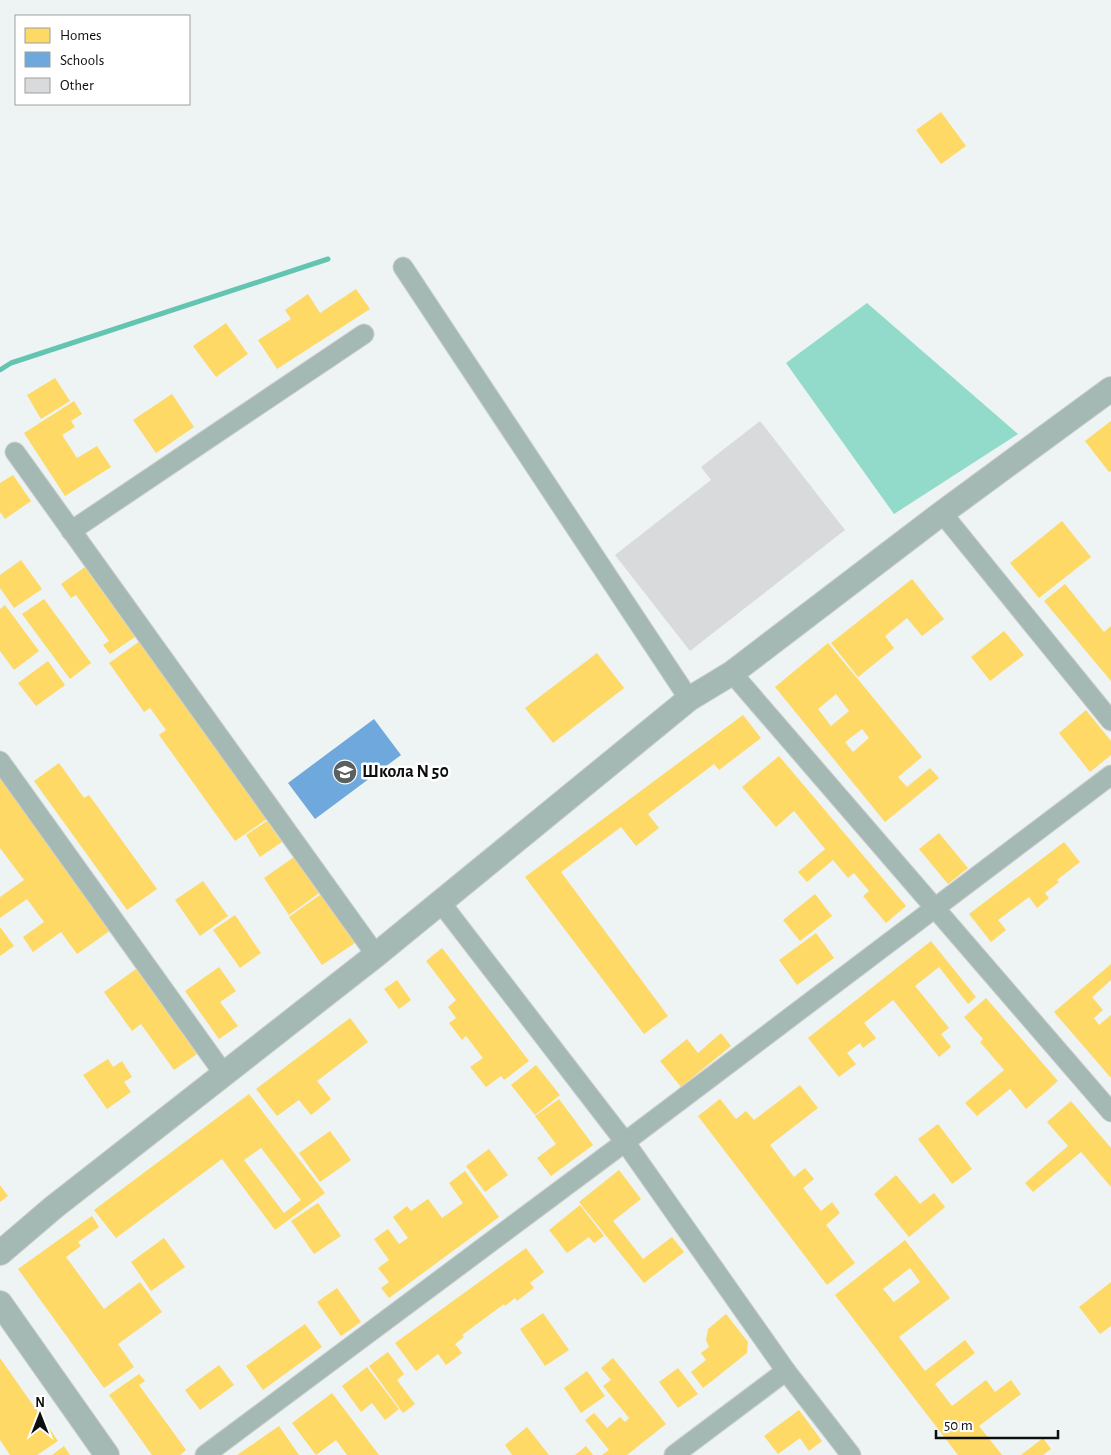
<svg xmlns="http://www.w3.org/2000/svg" width="1111" height="1455" viewBox="0 0 1111 1455" font-family="'Alegreya Sans',sans-serif">
  <rect width="100%" height="100%" fill="#eef4f3"/>
  <polygon fill="#92dbcb" points="867,303 1018,434 894,514 786,363"/>
  <g fill="#ffd966" fill-rule="evenodd">
    <polygon points="941,112 966,146 941,164 916,130"/>
    <polygon points="356,289 370,309 277,369 258,340 291,319 285,310 308,294 320,313"/>
    <polygon points="226,323 248,354 216,377 193,346"/>
    <polygon points="55,378 70,401 41,419 27,395"/>
    <polygon points="172,394 194,427 156,453 133,420"/>
    <polygon points="74,401 82,414 71,421 75,427 62,435 77,458 97,446 111,467 65,496 24,433"/>
    <polygon points="1111,421 1111,471 1109,472 1085,441"/>
    <polygon points="13,475 31,501 5,519 0,512 0,483"/>
    <polygon points="1062,521 1091,557 1039,598 1010,563"/>
    <polygon points="21,560 42,589 14,608 0,588 0,575"/>
    <polygon points="85,567 135,637 110,654 103,645 109,641 76,595 71,598 61,584"/>
    <polygon points="912,579 944,619 922,636 907,618 885,636 894,648 858,677 831,643"/>
    <polygon points="1065,584 1104,632 1111,626 1111,681 1044,601"/>
    <polygon points="44,599 91,663 70,679 22,614"/>
    <polygon points="5,605 39,651 14,670 0,651 0,609"/>
    <polygon points="1004,631 1024,655 990,681 971,657"/>
    <polygon points="140,641 267,819 235,841 159,735 166,730 150,708 144,712 109,663"/>
    <path d="M828 643 922 757 898 777 907 787 930 768 939 778 885 822 775 687ZM836 694 849 711 831 726 818 709ZM862 729 869 738 853 752 845 742Z"/>
    <polygon points="597,653 624,688 553,743 525,708"/>
    <polygon points="48,661 65,685 36,706 18,683"/>
    <polygon points="1086,710 1111,741 1111,755 1090,772 1059,733"/>
    <polygon points="743,715 761,738 719,770 714,764 648,814 659,828 636,846 621,827 561,872 668,1016 644,1034 525,877"/>
    <polygon points="779,756 906,906 886,923 863,896 869,891 854,873 848,878 833,860 807,882 798,872 825,849 794,811 776,827 742,787"/>
    <polygon points="59,763 84,798 89,795 157,889 127,910 34,781"/>
    <polygon points="0,776 111,930 77,954 61,932 33,952 23,937 44,922 27,899 0,918 0,897 24,880 0,848"/>
    <polygon points="267,821 282,842 260,857 246,835"/>
    <polygon points="939,833 968,868 948,884 919,849"/>
    <polygon points="1064,842 1080,862 1057,880 1059,882 1045,893 1049,898 1037,908 1029,897 998,920 1006,930 991,942 969,914"/>
    <polygon points="297,855 322,891 289,915 264,878"/>
    <polygon points="203,881 228,916 200,936 175,900"/>
    <polygon points="321,894 355,943 322,965 289,917"/>
    <polygon points="815,894 832,916 800,941 783,920"/>
    <polygon points="235,915 261,953 240,968 213,930"/>
    <polygon points="0,927 14,946 0,956"/>
    <polygon points="816,933 834,958 797,985 779,960"/>
    <polygon points="931,941 976,997 968,1004 939,967 915,986 949,1028 941,1034 951,1047 939,1057 893,1000 864,1023 876,1038 863,1048 860,1043 847,1053 856,1064 839,1077 808,1038"/>
    <polygon points="442,948 529,1061 504,1080 501,1076 486,1087 470,1067 483,1058 466,1036 462,1040 449,1023 456,1018 448,1007 456,1000 426,961"/>
    <polygon points="1111,964 1111,980 1092,997 1103,1010 1094,1018 1099,1025 1111,1015 1111,1078 1054,1012"/>
    <polygon points="219,967 236,991 220,1002 238,1026 219,1039 185,991"/>
    <polygon points="136,969 197,1054 174,1070 141,1024 132,1031 104,992"/>
    <polygon points="397,980 411,1000 399,1009 384,989"/>
    <polygon points="986,998 1058,1081 1026,1109 1010,1089 977,1116 965,1103 1004,1070 980,1042 983,1039 964,1017"/>
    <polygon points="350,1018 368,1042 317,1081 331,1099 311,1115 299,1100 277,1116 256,1089"/>
    <polygon points="721,1033 731,1046 681,1087 660,1061 687,1039 698,1053"/>
    <polygon points="108,1059 113,1067 122,1061 132,1077 124,1082 131,1092 107,1109 83,1075"/>
    <polygon points="536,1065 560,1095 535,1115 511,1085"/>
    <polygon points="800,1085 818,1108 770,1145 794,1177 805,1168 814,1179 803,1188 821,1211 832,1202 840,1213 826,1225 855,1263 827,1285 698,1116 720,1099 736,1119 746,1111 754,1120"/>
    <path d="M249 1094 325 1193 275 1230 222 1159 116 1238 94 1210ZM261 1148 301 1200 284 1213 244 1160Z"/>
    <polygon points="559,1099 593,1145 551,1176 537,1158 556,1144 535,1116"/>
    <polygon points="1071,1101 1111,1148 1111,1187 1081,1152 1033,1192 1025,1183 1068,1146 1047,1122"/>
    <polygon points="938,1124 972,1169 952,1184 918,1139"/>
    <polygon points="330,1131 351,1160 320,1182 299,1153"/>
    <polygon points="489,1149 508,1175 485,1192 466,1166"/>
    <polygon points="619,1170 641,1199 613,1221 643,1259 672,1237 684,1252 644,1283 579,1202"/>
    <polygon points="465,1171 499,1217 389,1298 381,1288 389,1282 378,1268 389,1260 374,1239 388,1229 399,1244 408,1238 393,1217 407,1206 411,1211 428,1199 442,1218 463,1203 449,1183"/>
    <polygon points="896,1175 920,1204 934,1193 945,1207 909,1237 874,1194"/>
    <polygon points="0,1185 8,1196 0,1202"/>
    <polygon points="318,1203 341,1236 314,1254 291,1221"/>
    <polygon points="580,1205 604,1236 594,1243 589,1237 567,1253 549,1230"/>
    <polygon points="92,1216 99,1227 78,1242 81,1246 66,1257 104,1309 140,1282 162,1312 118,1344 134,1367 104,1388 18,1269"/>
    <polygon points="164,1238 185,1267 151,1291 131,1262"/>
    <path d="M905 1240 950 1298 899 1337 925 1371 965 1340 975 1353 935 1384 952 1406 986 1380 995 1392 1011 1380 1021 1394 979 1426 1002 1455H958L835 1295ZM910 1268 920 1282 894 1302 883 1289Z"/>
    <polygon points="526,1248 544,1272 530,1283 534,1288 517,1301 515,1298 505,1306 504,1304 462,1335 464,1337 455,1344 462,1353 446,1365 438,1354 416,1371 395,1343"/>
    <polygon points="1111,1282 1111,1326 1100,1334 1079,1307"/>
    <polygon points="337,1288 361,1322 341,1336 317,1302"/>
    <polygon points="543,1313 569,1350 545,1366 520,1329"/>
    <polygon points="726,1314 748,1342 747,1353 703,1388 691,1372 706,1360 701,1353 709,1347 706,1340 708,1329"/>
    <polygon points="305,1324 322,1347 263,1390 246,1366"/>
    <polygon points="388,1352 404,1374 397,1380 415,1404 403,1413 369,1366"/>
    <polygon points="0,1358 58,1441 37,1455 10,1455 0,1440"/>
    <polygon points="613,1358 666,1424 627,1455 602,1455 609,1450 585,1420 594,1413 607,1428 620,1417 625,1422 629,1418 603,1386 611,1380 601,1368"/>
    <polygon points="219,1365 234,1385 200,1410 185,1390"/>
    <polygon points="367,1367 399,1409 385,1420 372,1403 361,1412 342,1386"/>
    <polygon points="678,1368 698,1394 678,1408 659,1382"/>
    <polygon points="587,1371 605,1396 581,1413 564,1388"/>
    <polygon points="139,1374 145,1381 139,1385 186,1450 180,1455 152,1455 109,1395"/>
    <polygon points="332,1393 379,1455 347,1455 336,1440 316,1455 292,1423"/>
    <polygon points="799,1410 822,1441 809,1451 800,1438 778,1454 764,1436"/>
    <polygon points="279,1426 299,1455 237,1455"/>
    <polygon points="527,1427 549,1455 512,1455 505,1445"/>
    <polygon points="1043,1438 1051,1449 1043,1455 1021,1455"/>
    <polygon points="64,1446 70,1455 52,1455"/>
    <polygon points="586,1446 593,1455 575,1455"/>
  </g>
  <polygon fill="#6fa8dc" points="374,719 401,755 315,819 288,783"/>
  <g fill="none" stroke-linecap="round" stroke-linejoin="round">
    <polyline stroke="#63c5b1" stroke-width="5" points="0,370 11,363 328,259"/>
  </g>
  <polygon fill="#d8dadc" points="760,421 845,530 690,651 615,555 711,480 701,467"/>
  <g fill="none" stroke-linecap="round" stroke-linejoin="round">
    <g stroke="#cbcfce" stroke-width="21">
      <g id="minor">
        <polyline points="403,267 689,699"/>
        <polyline points="15,452 376,955"/>
        <polyline points="942,513 1111,721"/>
        <polyline points="71,531 364,334"/>
        <polyline points="732,673 1111,1112"/>
        <polyline points="0,761 224,1074"/>
        <polyline points="441,903 625,1142 786,1371 851,1455"/>
        <polyline points="205,1455 625,1142 1111,775"/>
        <polyline points="674,1455 786,1371"/>
      </g>
    </g>
    <g stroke="#cbcfce" stroke-width="26">
      <g id="tertiary">
        <polyline points="0,1253 54,1207 376,955 689,699 732,673 942,513 1111,389"/>
        <polyline points="0,1303 107,1455"/>
      </g>
    </g>
    <use href="#minor" stroke="#a4b9b4" stroke-width="19"/>
    <use href="#tertiary" stroke="#a4b9b4" stroke-width="24"/>
  </g>
  <defs>
    <g id="school-disc" transform="scale(1.25)"><circle r="9.5" fill="#5a605f" stroke="#fff"/><path d="M0-5L7-2L0 1L-7-2ZM-4 1L0 2.5L4 1V4Q0 6-4 4Z" fill="#fff"/></g>
  </defs>
  <g fill-rule="evenodd">
    <use href="#school-disc" x="345" y="772"/>
  </g>
  <g text-anchor="middle" dominant-baseline="central" stroke-width="5" stroke-linejoin="round" paint-order="stroke">
    <g font-size="18" font-weight="bold" fill="#0b100f" stroke="#fff" text-anchor="start">
      <text x="362" y="772">Школа N 50</text>
    </g>
  </g>
  <rect x="15" y="15" width="175" height="90" fill="#ffffff" stroke="#9d9f9f"/>
  <rect x="25" y="28" width="25" height="15" fill="#ffd966" stroke="#9d9f9f"/>
  <text x="60" y="40" font-size="15" fill="#0b100f">Homes</text>
  <rect x="25" y="52" width="25" height="15" fill="#6fa8dc" stroke="#9d9f9f"/>
  <text x="60" y="65" font-size="15" fill="#0b100f">Schools</text>
  <rect x="25" y="78" width="25" height="15" fill="#d8dadc" stroke="#9d9f9f"/>
  <text x="60" y="90" font-size="15" fill="#0b100f">Other</text>
  <g transform="translate(40 1415)" stroke="#ffffff" stroke-width="4" paint-order="stroke">
  <path d="M0-4L9 19L0 12L-9 19Z" fill="#0b100f"/>
  <text y="-8" font-size="14" font-weight="bold" text-anchor="middle" fill="#0b100f">N</text>
  </g>
  <path d="M936 1430v8h122v-8" fill="none" stroke="#0b100f" stroke-width="2.5"/>
  <text x="944" y="1430" font-size="15" fill="#0b100f" stroke="#ffffff" stroke-width="4" paint-order="stroke">50 m</text>
</svg>
